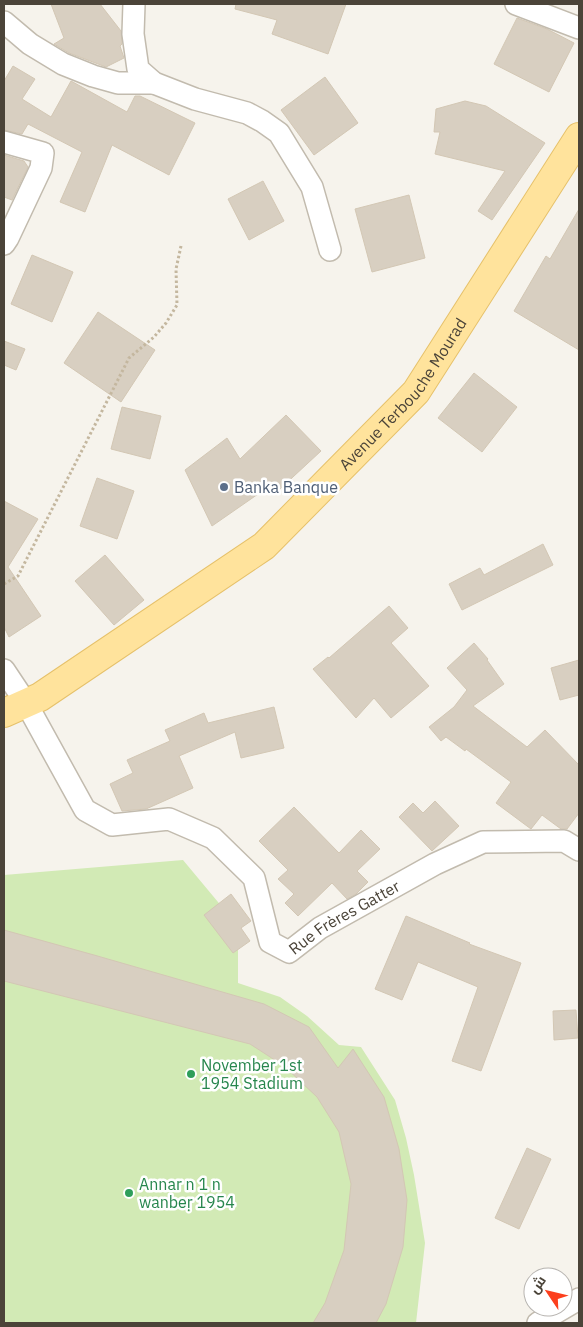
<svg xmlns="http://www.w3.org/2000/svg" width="583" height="1327" viewBox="0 0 583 1327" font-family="'IBM Plex Sans',Cairo,sans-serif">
  <rect width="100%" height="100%" fill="#f6f3ec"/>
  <polygon fill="#d2eab5" points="183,860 238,926 238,983 280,997 307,1016 339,1045 361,1047 395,1100 406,1138 414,1175 425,1243 416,1323 4,1323 4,875"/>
  <g fill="#d8cfc1" stroke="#d3c7b4">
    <polygon points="51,4 100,4 121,31 122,44 120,46 124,58 106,67 69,53 54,44 64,38"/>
    <polygon points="236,4 346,4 328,54 272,34 277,20 235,9"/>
    <polygon points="517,18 547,29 574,43 549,92 494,64"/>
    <polygon points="13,66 35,79 22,99 51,117 71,81 127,112 135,96 140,96 195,123 169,175 112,145 85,212 60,202 82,152 28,124 22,134 4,130 4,81"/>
    <polygon points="325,77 358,123 314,155 281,110"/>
    <polygon points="465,101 486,106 545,143 492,220 478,211 505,171 435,154 440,132 434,132 436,109"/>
    <polygon points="4,155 24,161 28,167 12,200 4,197"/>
    <polygon points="263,181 284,221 249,240 228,199"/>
    <polygon points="409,195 425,258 372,272 355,209"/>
    <polygon points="579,209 579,350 514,311 546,256 550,259"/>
    <polygon points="32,255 73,272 52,322 11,304"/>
    <polygon points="98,312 155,350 121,402 64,363"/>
    <polygon points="4,341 25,349 16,370 4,365"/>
    <polygon points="474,373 517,407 482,452 438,418"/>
    <polygon points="122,407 161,416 150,459 111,449"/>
    <polygon points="286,415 321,451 280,489 274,483 212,526 185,470 227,438 240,459"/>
    <polygon points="97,478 134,491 117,539 80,526"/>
    <polygon points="4,501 38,519 8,567 41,616 9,637 4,627"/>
    <polygon points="543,544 553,565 462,610 449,584 480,568 484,575"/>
    <polygon points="105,555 144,600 114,625 75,581"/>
    <polygon points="389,606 408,628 391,643 429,686 391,718 374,698 356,718 313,669 328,657 329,658"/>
    <polygon points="474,643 488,659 487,660 504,684 473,706 527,747 545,730 579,765 579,813 567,829 561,829 542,815 531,829 496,803 511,782 466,749 465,751 446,737 441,741 429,727 454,707 467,690 447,668"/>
    <polygon points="579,660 579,695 560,700 551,668"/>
    <polygon points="274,707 284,748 241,758 235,732 179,756 193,788 146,809 122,811 110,784 133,773 127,760 170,741 165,730 204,713 208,723"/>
    <polygon points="435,801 459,826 432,851 399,817 413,803 423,813"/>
    <polygon points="294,807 339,853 361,830 380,849 357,871 368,882 356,894 347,899 332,883 298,916 285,903 294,894 278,879 288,870 259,841"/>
    <polygon points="231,894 251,921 241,928 250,941 233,953 204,915"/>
    <polygon points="406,916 470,943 469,944 521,963 481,1071 452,1061 478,987 418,962 402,1000 375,989"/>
    <polygon points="4,930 94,955 264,1004 309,1027 338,1068 353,1049 384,1097 399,1149 407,1200 403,1247 386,1304 376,1323 313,1323 325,1303 344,1250 351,1184 339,1132 317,1097 284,1066 250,1044 4,981"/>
    <polygon points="576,1010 578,1038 554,1040 553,1011"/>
    <polygon points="527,1148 551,1159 519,1229 495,1218"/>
  </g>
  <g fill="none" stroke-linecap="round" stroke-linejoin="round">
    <g stroke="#c2bbae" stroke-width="24">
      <g id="minor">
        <polyline points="134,4 133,34 138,69 154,83 195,99 247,113 262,121 279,133 312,187 330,250"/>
        <polyline points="516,4 579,28"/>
        <polyline points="4,22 30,44 63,64 93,76 118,83 154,83"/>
        <polyline points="4,142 43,153 41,168 8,238 4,244"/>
        <path id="s1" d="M4 670 26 703 85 810 112 825 169 819 213 838 254 878 270 942 289 952 320 928 435 864 483 842 564 841 579 850"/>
        <polyline points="538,1323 579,1299"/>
      </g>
    </g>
    <g stroke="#e6c16a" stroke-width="30">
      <g id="major">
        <path id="s2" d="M4 713 40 697 264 546 416 392 579 137"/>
      </g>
    </g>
    <polyline stroke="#c4b79f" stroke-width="3" stroke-dasharray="2.5 2.5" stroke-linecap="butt" points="4,584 18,576 129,358 154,337 166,323 177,305 176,269 181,246"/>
    <use href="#minor" stroke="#fff" stroke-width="21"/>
    <use href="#major" stroke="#ffe39c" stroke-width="28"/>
  </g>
  <circle fill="#5c6f8a" stroke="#fff" stroke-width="2" cx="224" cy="487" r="5"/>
  <g fill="#2e9e5b" stroke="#fff" stroke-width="2">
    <circle cx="191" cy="1074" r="5"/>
    <circle cx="129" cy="1193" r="5"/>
  </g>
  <g text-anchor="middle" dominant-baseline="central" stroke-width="5" stroke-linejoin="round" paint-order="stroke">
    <g font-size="16" fill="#4b4439" stroke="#fff">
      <text stroke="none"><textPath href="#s2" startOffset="516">Avenue Terbouche Mourad</textPath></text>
      <text stroke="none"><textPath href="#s1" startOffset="508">Rue Frères Gatter</textPath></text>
    </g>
    <g font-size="16" fill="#4e5e75" stroke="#fff" text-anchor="start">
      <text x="234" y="487">Banka Banque</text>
    </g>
    <g font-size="16" fill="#27864d" stroke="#fff" text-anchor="start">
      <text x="201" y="1065">November 1st<tspan x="201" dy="18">1954 Stadium</tspan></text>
      <text x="139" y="1184">Annar n 1 n<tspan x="139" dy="18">wanbeṛ 1954</tspan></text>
    </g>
  </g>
  <rect width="583" height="1327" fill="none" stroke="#4b4439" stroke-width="10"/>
  <g transform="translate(548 1292) rotate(305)"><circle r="24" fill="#ffffff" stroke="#b7b4b0"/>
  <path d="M0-4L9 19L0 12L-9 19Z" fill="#fc3f1d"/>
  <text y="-8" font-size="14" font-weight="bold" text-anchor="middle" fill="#4b4439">ش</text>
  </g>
</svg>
